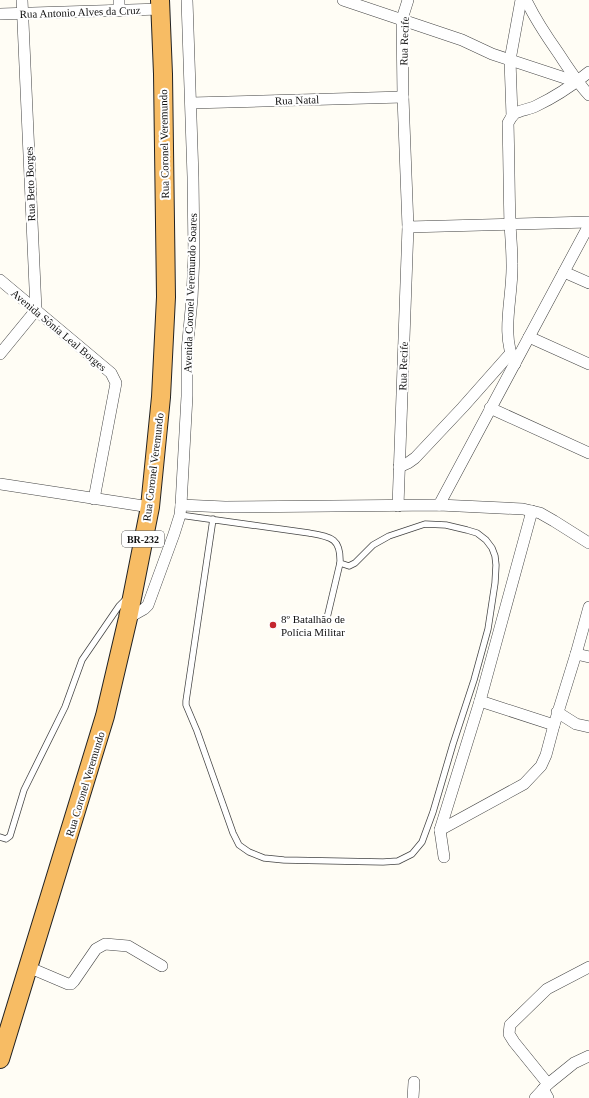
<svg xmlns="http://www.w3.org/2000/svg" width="589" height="1098" viewBox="0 0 589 1098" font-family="Georgia,serif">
  <rect width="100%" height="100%" fill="#fffdf5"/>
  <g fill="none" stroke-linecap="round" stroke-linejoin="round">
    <g stroke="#444" stroke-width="7">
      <g id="service">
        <path d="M180 515 309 533C331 537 341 538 340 563L349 566 355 563 373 545 389 536 425 524 446 525 467 530 477 533 486 540 492 548 495 556 496 565 495 583 488 629 474 680 453 744 433 812 422 842 412 854 398 861 383 862 284 860 264 858 249 852 239 845 233 833 197 731 186 705V701L213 519"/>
        <polyline points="327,618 340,563"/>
        <polyline points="0,837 6,839 10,836 24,790 65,707 82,660 119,606 126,599"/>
      </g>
    </g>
    <g stroke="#444" stroke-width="12">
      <g id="minor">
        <polyline points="119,0 119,11"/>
        <polyline points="343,0 462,40 492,54 577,82"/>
        <polyline points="408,0 402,19 403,97 408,227 589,222"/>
        <path d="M526 0C535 19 547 37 559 54 568 68 577 82 589 95"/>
        <polyline points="0,14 161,9"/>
        <polyline points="191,103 403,97"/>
        <polyline points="512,116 510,60 521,0"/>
        <polyline points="564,272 589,283"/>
        <polyline points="0,280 111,373 116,383 94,499"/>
        <polyline points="529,337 589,364"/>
        <polyline points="0,354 36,310 22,0"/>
        <path d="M515 364C500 333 513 297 512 264 512 251 511 238 510 225 509 191 509 157 508 123 510 119 512 116 515 113 522 110 530 109 536 106 555 97 573 85 589 72"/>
        <polyline points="490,408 589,453"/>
        <polyline points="399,467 408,463 415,458 463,407 510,354"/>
        <polyline points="0,484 150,507"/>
        <polyline points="181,505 225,507 439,505 523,509 540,513 554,521 589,543"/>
        <polyline points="439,505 589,225"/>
        <polyline points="398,506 408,227"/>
        <polyline points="128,618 144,609 148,605 174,534 180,515 181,505 187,396 187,351 192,299 194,255 193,177 187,0"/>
        <polyline points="576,654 589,657"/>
        <polyline points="480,701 554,725"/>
        <polyline points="557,712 576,724 589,727"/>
        <polyline points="440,830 524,784 541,766 546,755 554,725 576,654 589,607"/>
        <polyline points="444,857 440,830 480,701 532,511"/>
        <polyline points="28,967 68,984 71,984 74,981 96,949 105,944 128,946 162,966"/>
        <polyline points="548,1084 514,1042 509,1034 510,1025 547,989 589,967"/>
        <polyline points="543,1089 548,1098"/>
        <polyline points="413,1098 414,1082"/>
        <polyline points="535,1098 548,1084 574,1063 589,1056"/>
      </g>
    </g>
    <g stroke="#222" stroke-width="20">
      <polyline id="trunk" points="0,1059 105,716 128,618 150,507 161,397 166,297 163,74 160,0"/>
    </g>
    <use href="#service" stroke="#fff" stroke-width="5.5"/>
    <use href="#minor" stroke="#fff" stroke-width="11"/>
    <use href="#trunk" stroke="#f7bc64" stroke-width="18"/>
  </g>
  <circle fill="#c4262e" stroke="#fff" stroke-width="1.5" cx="273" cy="625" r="4"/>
  <g text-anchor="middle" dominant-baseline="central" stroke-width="4" stroke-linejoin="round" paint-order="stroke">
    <rect fill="#fff" stroke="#585858" stroke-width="1" x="122" y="531" width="42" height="16" rx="3"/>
    <g font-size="10" font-weight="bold" fill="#111">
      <text x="143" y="539">BR-232</text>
    </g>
    <g font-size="11" fill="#111" stroke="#fff">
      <text transform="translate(80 12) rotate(-2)">Rua Antonio Alves da Cruz</text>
      <text transform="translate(404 41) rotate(-88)">Rua Recife</text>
      <text transform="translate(297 100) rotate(-2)">Rua Natal</text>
      <text transform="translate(164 144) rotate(-91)">Rua Coronel Veremundo</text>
      <text transform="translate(30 184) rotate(-92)">Rua Beto Borges</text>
      <text transform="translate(190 293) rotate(-88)">Avenida Coronel Veremundo Soares</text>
      <text transform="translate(59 330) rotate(40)">Avenida Sônia Leal Borges</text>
      <text transform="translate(403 366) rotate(-88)">Rua Recife</text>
      <text transform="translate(153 467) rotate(-83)">Rua Coronel Veremundo</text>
      <text transform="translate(85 784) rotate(-73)">Rua Coronel Veremundo</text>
    </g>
    <g font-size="11" fill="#111" stroke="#fff" text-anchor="start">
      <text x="281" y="619">8º Batalhão de<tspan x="281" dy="13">Polícia Militar</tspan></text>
    </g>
  </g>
</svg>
